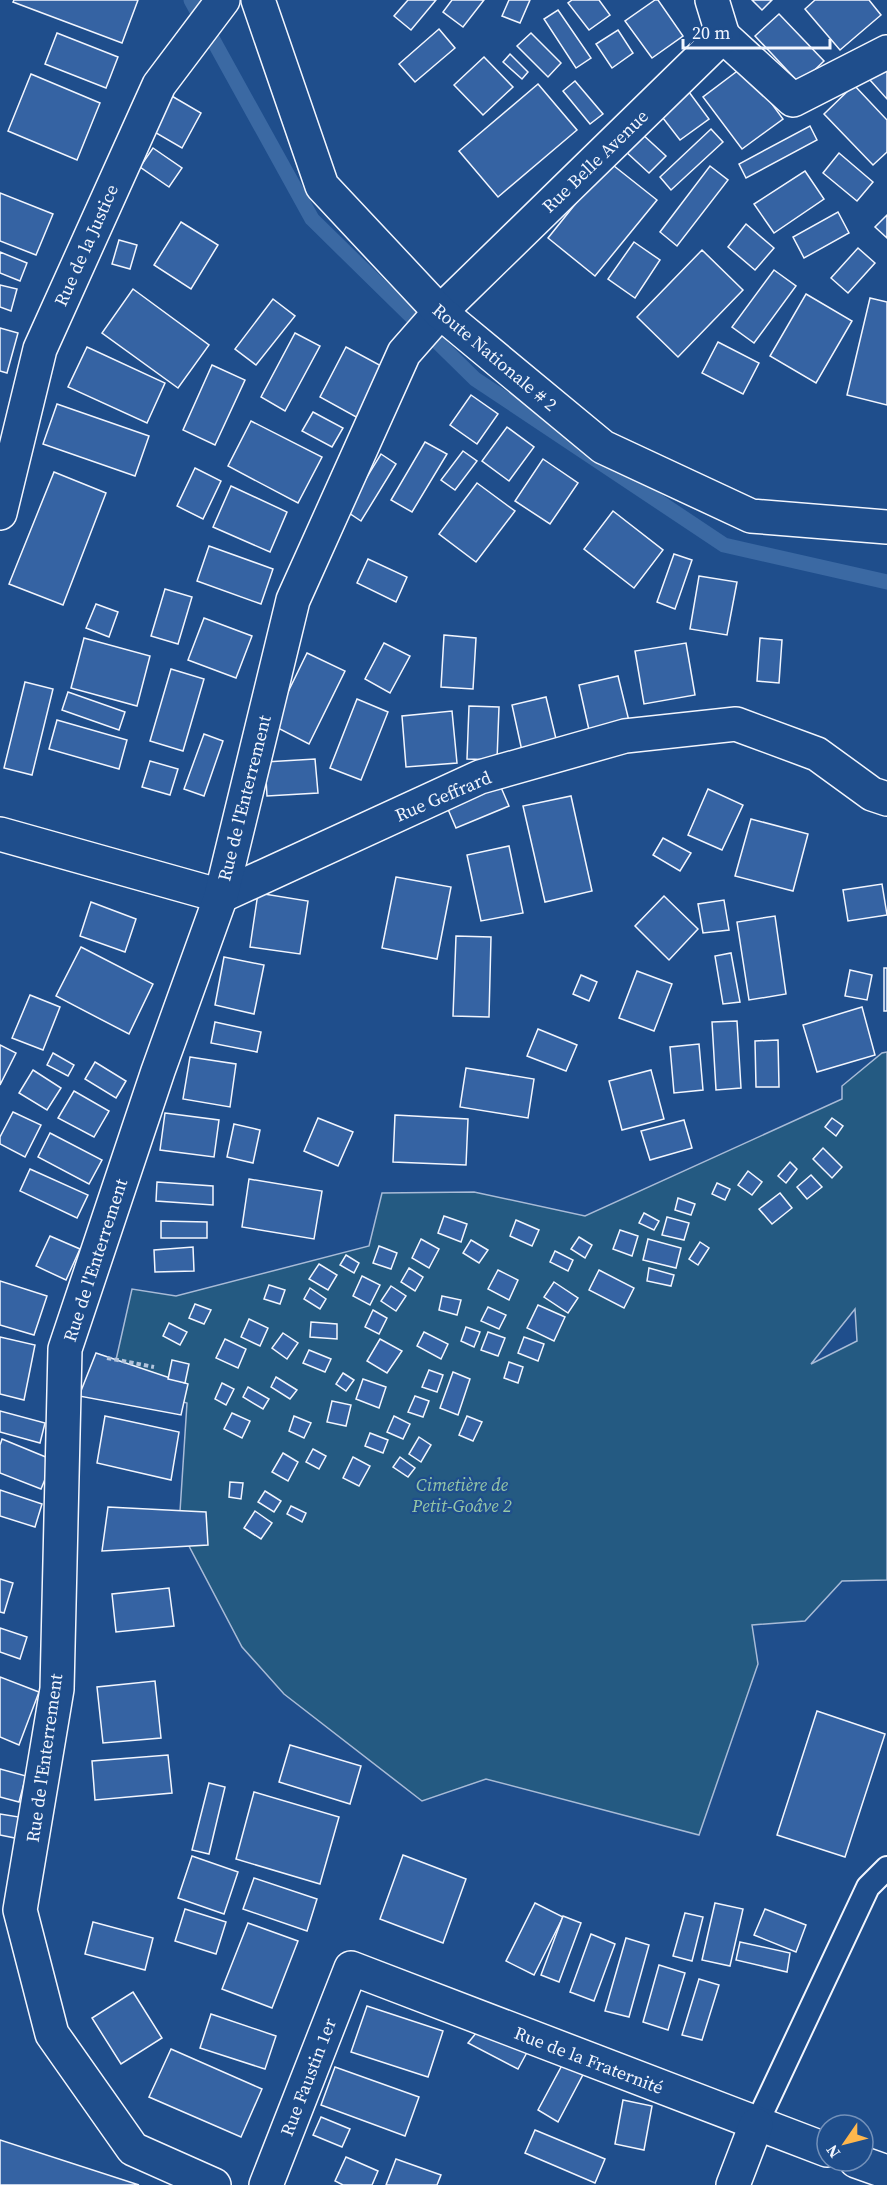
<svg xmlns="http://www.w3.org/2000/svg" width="887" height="2185" viewBox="0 0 887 2185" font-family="'Source Serif 4',serif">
  <rect width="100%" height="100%" fill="#1f4e8c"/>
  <path fill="#245a82" stroke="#a8bbd7" stroke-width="1.5" fill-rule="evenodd" d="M887 1052V1580L842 1581 805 1621 752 1625 758 1664 699 1835 486 1779 422 1801 284 1694 242 1647 179 1527 187 1403 111 1382 132 1289 176 1296 369 1246 382 1193 474 1192 585 1216 842 1099V1086L882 1053ZM855 1309 857 1341 811 1364Z"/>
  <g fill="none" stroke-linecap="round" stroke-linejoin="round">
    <polyline stroke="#3b69a3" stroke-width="15" points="191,0 312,219 475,379 724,545 887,582"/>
  </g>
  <g fill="#3563a3" stroke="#f2f6ff" stroke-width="1.5">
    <polygon points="14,0 138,0 122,43 13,2"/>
    <polygon points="408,0 436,0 411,30 394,16"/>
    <polygon points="452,0 484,0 463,27 443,12"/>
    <polygon points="509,0 530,0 520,23 502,16"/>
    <polygon points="572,0 599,0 610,15 589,30 568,3"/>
    <polygon points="655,0 658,0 683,36 652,58 625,21"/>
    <polygon points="752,0 772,0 762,10"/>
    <polygon points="815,0 869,0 881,15 840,50 805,9"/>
    <polygon points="558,10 591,58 576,68 544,19"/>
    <polygon points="779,14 824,61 800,84 755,36"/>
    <polygon points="439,29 455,48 415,82 399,64"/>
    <polygon points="618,30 633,53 612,68 596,44"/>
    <polygon points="57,33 118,57 106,88 45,64"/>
    <polygon points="531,33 561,63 548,77 517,46"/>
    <polygon points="510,54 528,72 522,79 503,62"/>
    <polygon points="484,57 513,87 483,115 454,85"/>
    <polygon points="744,66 783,119 742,149 703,97"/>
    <polygon points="884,68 887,72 887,99 870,80"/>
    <polygon points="31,74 100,103 77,160 8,131"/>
    <polygon points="575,81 603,114 590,124 563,91"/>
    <polygon points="538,84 577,130 498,197 459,151"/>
    <polygon points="854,85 887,120 887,152 873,165 824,114"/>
    <polygon points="689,92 709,119 680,140 659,113"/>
    <polygon points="170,95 201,113 182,148 151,130"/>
    <polygon points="810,126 817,140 746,178 739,164"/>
    <polygon points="711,129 723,142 671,190 660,177"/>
    <polygon points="641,133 666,156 649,173 624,150"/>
    <polygon points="153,148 182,168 169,187 140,167"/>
    <polygon points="839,153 873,182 857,201 823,173"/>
    <polygon points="609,162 657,200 595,276 548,238"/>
    <polygon points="710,166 728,180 677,246 660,232"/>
    <polygon points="805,171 824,199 774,233 754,204"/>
    <polygon points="0,193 53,214 36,255 0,241"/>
    <polygon points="838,212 849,233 804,258 793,237"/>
    <polygon points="887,215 887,238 875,227"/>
    <polygon points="181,222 218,245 191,289 154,265"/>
    <polygon points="746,224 774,248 755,270 728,247"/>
    <polygon points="119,240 137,245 130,269 112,264"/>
    <polygon points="634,242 660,260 635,298 608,279"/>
    <polygon points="858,248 875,263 848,293 831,278"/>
    <polygon points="702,250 743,290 678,357 637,317"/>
    <polygon points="0,252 27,263 20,281 0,273"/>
    <polygon points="774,270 796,286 754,343 732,327"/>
    <polygon points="0,285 17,289 11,311 0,307"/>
    <polygon points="133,289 209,345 178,388 102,333"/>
    <polygon points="806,294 852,321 816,383 770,356"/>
    <polygon points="870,298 887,302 887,405 847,395"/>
    <polygon points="273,299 295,316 256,365 235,349"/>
    <polygon points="0,328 18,333 7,373 0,371"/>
    <polygon points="295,333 320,346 285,411 261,397"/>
    <polygon points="718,342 759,363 743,394 702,373"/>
    <polygon points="87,347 165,383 147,423 68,387"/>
    <polygon points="346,347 385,368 358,418 320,397"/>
    <polygon points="212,365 245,380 215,445 183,430"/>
    <polygon points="471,395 498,414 477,444 450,425"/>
    <polygon points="57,404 149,436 135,476 43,444"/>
    <polygon points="313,412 343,428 332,447 302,431"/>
    <polygon points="251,421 322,457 298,503 228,466"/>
    <polygon points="507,427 534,447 509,481 482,461"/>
    <polygon points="425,442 447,454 412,512 391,500"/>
    <polygon points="463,451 477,461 455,490 441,480"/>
    <polygon points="381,454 396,464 361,521 346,511"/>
    <polygon points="543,459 578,483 550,524 515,501"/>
    <polygon points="195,468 221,481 203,519 177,506"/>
    <polygon points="54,472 106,493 63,605 9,584"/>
    <polygon points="477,483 515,511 476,562 439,534"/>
    <polygon points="231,486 287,512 270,552 213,527"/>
    <polygon points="613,511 663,550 634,588 584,549"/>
    <polygon points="209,546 273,569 261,604 197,581"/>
    <polygon points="674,554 692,560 675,609 657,602"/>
    <polygon points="368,559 407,577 396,602 357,583"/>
    <polygon points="699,576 737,582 727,635 690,629"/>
    <polygon points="165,589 192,597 178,644 151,636"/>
    <polygon points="96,604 118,612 109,637 86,628"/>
    <polygon points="204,618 252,636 236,678 188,660"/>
    <polygon points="444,635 476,638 473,689 441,687"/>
    <polygon points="84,638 150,656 137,706 71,688"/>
    <polygon points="760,638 782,640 779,683 757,681"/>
    <polygon points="384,643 410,656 390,693 365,679"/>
    <polygon points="686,643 695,695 644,704 635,651"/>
    <polygon points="307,653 345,671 309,744 272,725"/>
    <polygon points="171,669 204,679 183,751 150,741"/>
    <polygon points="618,676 629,721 589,730 579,685"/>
    <polygon points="25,682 53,689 32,775 4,768"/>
    <polygon points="68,692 125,712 119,730 62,710"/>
    <polygon points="546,697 557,743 522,751 512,705"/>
    <polygon points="357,699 388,712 361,780 330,768"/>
    <polygon points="469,706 499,707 497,760 467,759"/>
    <polygon points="452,711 457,763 406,767 402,716"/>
    <polygon points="57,720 127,740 119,769 49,749"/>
    <polygon points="204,734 223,741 204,796 184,789"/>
    <polygon points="315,759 318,793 267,796 265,762"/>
    <polygon points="150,761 178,769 170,795 142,787"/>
    <polygon points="500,785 509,806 456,828 447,807"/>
    <polygon points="708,789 743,805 722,850 688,835"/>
    <polygon points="571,796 592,891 545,902 523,806"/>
    <polygon points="751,819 808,834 793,891 735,876"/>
    <polygon points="663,838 691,853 680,871 653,855"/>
    <polygon points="509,846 523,913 481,921 467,855"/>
    <polygon points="396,877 451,887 437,959 382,948"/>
    <polygon points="882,884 887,915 848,921 843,890"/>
    <polygon points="258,893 308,901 300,954 250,947"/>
    <polygon points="664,896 698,929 669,960 635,926"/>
    <polygon points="724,900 729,930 703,933 698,904"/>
    <polygon points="91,902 136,919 125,952 80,936"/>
    <polygon points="775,916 786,994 749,1000 737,922"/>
    <polygon points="456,936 491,937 489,1017 453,1016"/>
    <polygon points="81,947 153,984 129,1034 56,996"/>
    <polygon points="731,953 740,1002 723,1004 715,956"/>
    <polygon points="224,957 264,965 254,1014 215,1005"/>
    <rect x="884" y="968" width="3" height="43"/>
    <polygon points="850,970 872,975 867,1000 845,996"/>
    <polygon points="637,971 672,984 654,1031 619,1018"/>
    <polygon points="581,975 597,982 589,1001 573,994"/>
    <polygon points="30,995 60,1007 43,1050 12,1038"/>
    <polygon points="862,1007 875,1055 817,1072 803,1025"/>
    <polygon points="737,1021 741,1088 716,1090 712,1022"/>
    <polygon points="215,1022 261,1032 257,1052 211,1043"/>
    <polygon points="538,1029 577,1045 566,1071 527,1056"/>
    <polygon points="778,1040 779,1087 756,1087 755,1041"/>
    <polygon points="699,1044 703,1090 674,1093 670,1047"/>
    <polygon points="0,1045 16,1053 0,1085"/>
    <polygon points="53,1053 74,1065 68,1076 47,1065"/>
    <polygon points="190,1057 236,1064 230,1107 183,1099"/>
    <polygon points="95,1062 126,1081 116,1098 85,1079"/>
    <polygon points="466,1068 534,1079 528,1118 460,1107"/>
    <polygon points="33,1070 61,1088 47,1110 19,1093"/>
    <polygon points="651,1070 664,1119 622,1130 609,1081"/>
    <polygon points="74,1091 109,1111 94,1137 58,1118"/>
    <polygon points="13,1112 41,1125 25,1157 0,1144 0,1137"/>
    <polygon points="165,1113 219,1120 214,1157 160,1150"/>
    <polygon points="395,1115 468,1119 466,1165 393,1162"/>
    <polygon points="318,1118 353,1132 338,1166 304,1151"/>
    <polygon points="832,1118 843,1126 836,1136 825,1127"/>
    <polygon points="684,1120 692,1148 650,1160 641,1131"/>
    <polygon points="234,1124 260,1130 253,1163 227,1157"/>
    <polygon points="50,1133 102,1160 89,1184 38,1157"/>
    <polygon points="823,1148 842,1167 832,1178 813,1159"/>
    <polygon points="790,1162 797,1169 786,1183 778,1176"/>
    <polygon points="30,1169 88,1195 77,1218 20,1191"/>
    <polygon points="748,1171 762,1182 752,1195 738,1185"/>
    <polygon points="811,1175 822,1187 807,1199 797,1187"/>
    <polygon points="249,1179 322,1191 314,1239 242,1227"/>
    <polygon points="157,1182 213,1186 213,1205 156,1201"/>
    <polygon points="717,1183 730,1189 725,1200 712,1194"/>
    <polygon points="780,1193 792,1208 772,1224 759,1209"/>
    <polygon points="678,1198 695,1204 691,1215 675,1210"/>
    <polygon points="644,1213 659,1221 654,1230 639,1223"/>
    <polygon points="444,1216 467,1224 461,1242 438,1233"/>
    <polygon points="667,1217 689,1223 684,1240 662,1235"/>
    <polygon points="516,1220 539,1230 532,1246 510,1236"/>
    <polygon points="161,1221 207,1222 207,1238 161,1238"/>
    <polygon points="620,1230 638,1236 632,1256 613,1249"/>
    <polygon points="50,1236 80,1249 66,1280 36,1266"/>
    <polygon points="579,1237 592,1245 585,1258 571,1249"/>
    <polygon points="421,1239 439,1249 429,1268 412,1258"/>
    <polygon points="648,1239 681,1248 676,1268 643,1260"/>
    <polygon points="471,1240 488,1250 479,1263 463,1253"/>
    <polygon points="700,1242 709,1248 698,1265 689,1259"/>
    <polygon points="379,1246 397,1253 391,1269 373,1263"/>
    <polygon points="193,1247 194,1271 155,1272 154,1250"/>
    <polygon points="555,1251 573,1260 568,1271 550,1262"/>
    <polygon points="346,1255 359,1263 354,1273 340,1265"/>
    <polygon points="319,1264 337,1275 328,1290 309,1279"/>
    <polygon points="409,1268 423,1277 415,1291 401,1282"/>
    <polygon points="649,1268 674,1275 671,1286 647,1281"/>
    <polygon points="498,1270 518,1280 509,1300 488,1289"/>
    <polygon points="599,1270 634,1288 624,1308 589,1290"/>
    <polygon points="362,1276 380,1285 370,1305 353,1296"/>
    <polygon points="0,1281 47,1296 34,1335 0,1325"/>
    <polygon points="554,1282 578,1298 568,1313 544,1297"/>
    <polygon points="269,1285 285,1290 280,1304 264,1299"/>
    <polygon points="391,1286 406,1296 396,1311 381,1301"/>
    <polygon points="310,1288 326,1299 320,1309 304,1299"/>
    <polygon points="442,1296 461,1300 457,1315 439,1310"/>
    <polygon points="195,1304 211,1310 204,1324 189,1318"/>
    <polygon points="538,1305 565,1317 554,1341 527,1328"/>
    <polygon points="488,1307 506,1315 499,1329 481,1321"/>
    <polygon points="373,1310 387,1318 379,1334 365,1327"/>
    <polygon points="249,1319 268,1328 260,1346 241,1337"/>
    <polygon points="311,1322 337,1324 337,1339 310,1337"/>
    <polygon points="169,1323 187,1332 180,1345 163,1336"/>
    <polygon points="466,1327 480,1332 474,1347 461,1341"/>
    <polygon points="424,1332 448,1344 441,1359 417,1346"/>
    <polygon points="488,1332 505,1338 498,1356 481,1350"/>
    <polygon points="283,1333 298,1343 287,1359 272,1348"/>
    <polygon points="0,1337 35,1345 24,1400 0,1394"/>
    <polygon points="524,1337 544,1344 538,1361 518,1353"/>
    <polygon points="225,1339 246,1349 238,1368 216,1358"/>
    <polygon points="380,1339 402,1351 387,1373 367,1361"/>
    <polygon points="309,1350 331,1359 325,1372 303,1363"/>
    <polygon points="96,1353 188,1384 181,1415 79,1396"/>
    <polygon points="172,1360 189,1364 185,1383 168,1379"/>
    <polygon points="509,1362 523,1367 518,1383 504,1378"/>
    <polygon points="429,1370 443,1375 437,1392 422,1387"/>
    <polygon points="453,1372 470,1379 458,1415 440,1408"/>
    <polygon points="343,1373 354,1380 346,1391 336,1384"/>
    <polygon points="276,1377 297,1390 290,1399 271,1387"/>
    <polygon points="363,1379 386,1387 379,1408 356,1399"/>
    <polygon points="222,1383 234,1389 226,1405 215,1399"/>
    <polygon points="248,1387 269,1399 263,1409 243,1397"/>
    <polygon points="415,1396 429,1401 423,1417 408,1412"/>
    <polygon points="332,1401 351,1405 346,1426 327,1422"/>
    <polygon points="0,1411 45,1423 40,1443 0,1432"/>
    <polygon points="232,1413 250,1421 242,1438 224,1429"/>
    <polygon points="105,1416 179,1432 171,1480 97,1463"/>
    <polygon points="294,1416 311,1423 304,1438 289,1431"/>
    <polygon points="394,1416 410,1424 403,1439 387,1432"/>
    <polygon points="467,1416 482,1422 473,1441 459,1435"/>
    <polygon points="370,1433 388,1440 383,1453 365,1446"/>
    <polygon points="419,1437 431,1445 421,1462 409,1454"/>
    <polygon points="2,1439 53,1460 41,1489 0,1473 0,1445"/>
    <polygon points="313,1449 326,1456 319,1469 306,1462"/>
    <polygon points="283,1453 298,1462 288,1481 272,1472"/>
    <polygon points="353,1457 370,1466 359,1486 343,1478"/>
    <polygon points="400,1457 415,1468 408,1477 393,1467"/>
    <polygon points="230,1482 243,1483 241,1499 229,1497"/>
    <polygon points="0,1490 42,1504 35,1527 0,1516"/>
    <polygon points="265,1491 281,1501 274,1512 258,1502"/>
    <polygon points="291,1506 306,1513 302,1522 287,1514"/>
    <polygon points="108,1507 206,1512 208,1545 102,1551"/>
    <polygon points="255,1511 272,1523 261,1539 244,1528"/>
    <polygon points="0,1579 13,1583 4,1613 0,1612"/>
    <polygon points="169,1588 174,1626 116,1632 112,1594"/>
    <polygon points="0,1628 27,1637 20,1659 0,1652"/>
    <polygon points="0,1677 39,1692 19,1745 0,1737"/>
    <polygon points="155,1681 161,1738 103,1743 97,1687"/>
    <polygon points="817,1711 885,1734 845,1857 777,1835"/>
    <polygon points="290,1745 361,1766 350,1804 279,1782"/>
    <polygon points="168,1755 172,1793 95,1800 92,1761"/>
    <polygon points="0,1769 26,1776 19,1802 0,1797"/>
    <polygon points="209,1783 225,1787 209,1854 192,1850"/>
    <polygon points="254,1792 339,1817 320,1884 236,1859"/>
    <polygon points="0,1814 19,1817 15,1838 0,1835"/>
    <polygon points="403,1855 466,1879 443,1943 380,1919"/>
    <polygon points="192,1856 238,1872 224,1914 178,1898"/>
    <polygon points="254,1878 317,1899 307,1931 243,1909"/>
    <polygon points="535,1903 563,1917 534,1975 506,1961"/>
    <polygon points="715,1903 743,1909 730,1966 702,1960"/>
    <polygon points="185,1909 226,1922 216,1954 175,1941"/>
    <polygon points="765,1909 806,1925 796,1952 754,1935"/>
    <polygon points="685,1913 703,1917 692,1961 673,1956"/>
    <polygon points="563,1916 581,1923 559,1982 541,1975"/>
    <polygon points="93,1922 153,1938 145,1970 85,1954"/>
    <polygon points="248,1923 298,1941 272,2008 222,1989"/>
    <polygon points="591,1934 615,1944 594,2001 570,1992"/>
    <polygon points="626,1938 649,1945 629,2017 605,2011"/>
    <polygon points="740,1942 790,1953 787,1972 736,1960"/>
    <polygon points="659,1965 685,1973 668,2030 643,2022"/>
    <polygon points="699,1979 719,1985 702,2040 682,2035"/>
    <polygon points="133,1992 162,2038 121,2064 92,2018"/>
    <polygon points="367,2006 443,2031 428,2077 351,2052"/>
    <polygon points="211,2014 276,2036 265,2069 200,2048"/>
    <polygon points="481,2027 531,2045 518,2069 468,2043"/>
    <polygon points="171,2049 262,2089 241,2137 149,2097"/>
    <polygon points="567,2056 587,2067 558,2122 538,2110"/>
    <polygon points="335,2067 419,2097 405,2136 321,2105"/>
    <polygon points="623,2100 652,2106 644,2150 615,2144"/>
    <polygon points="321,2117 350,2129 342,2147 313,2135"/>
    <polygon points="535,2130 605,2159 595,2183 525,2153"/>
    <polygon points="0,2140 139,2185 0,2185"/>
    <polygon points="346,2157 378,2171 372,2185 343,2185 335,2181"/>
    <polygon points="396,2159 441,2175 437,2185 386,2185"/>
  </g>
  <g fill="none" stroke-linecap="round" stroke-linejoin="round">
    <g stroke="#f2f6ff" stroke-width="26">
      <polyline id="lane" points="756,2125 868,1887 887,1868"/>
    </g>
    <g stroke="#f2f6ff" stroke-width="36">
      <g id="street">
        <polyline points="723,36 793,100 887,52"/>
        <polyline points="0,513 40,349 159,85 223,0"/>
        <polyline points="0,834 221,896 480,777 625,736 736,724 817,754 872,794 887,799"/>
        <polyline points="856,2161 887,2172"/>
        <polyline points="214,2185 133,2149 52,2034 20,1910 57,1689 65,1349 158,1071 221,896 293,600 404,353 440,312 723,36 712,0"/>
        <polyline points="266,2185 351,1968 827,2150"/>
        <polyline points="733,2185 756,2125"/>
      </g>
    </g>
    <g stroke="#f2f6ff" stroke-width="36">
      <polyline id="primary" points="258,0 322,186 440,312 603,447 751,516 887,527"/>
    </g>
    <polyline stroke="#b3c4dc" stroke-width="4" stroke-dasharray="4.5 3" stroke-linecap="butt" points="107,1358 154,1367"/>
    <use href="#lane" stroke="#1f4e8c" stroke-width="22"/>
    <use href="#street" stroke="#1f4e8c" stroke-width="33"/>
    <use href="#primary" stroke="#1f4e8c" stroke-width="33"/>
  </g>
  <g text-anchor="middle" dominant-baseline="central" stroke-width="4.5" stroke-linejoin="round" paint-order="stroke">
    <g font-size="18" fill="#f2f6ff" stroke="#1f4e8c">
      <text transform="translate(595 161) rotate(-44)">Rue Belle Avenue</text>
      <text transform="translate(86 245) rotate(-66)">Rue de la Justice</text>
      <text transform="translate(495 357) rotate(40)">Route Nationale # 2</text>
      <text transform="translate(443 796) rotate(-23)">Rue Geffrard</text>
      <text transform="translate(244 798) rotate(-76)">Rue de l'Enterrement</text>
      <text transform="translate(95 1260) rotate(-72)">Rue de l'Enterrement</text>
      <text transform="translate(44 1758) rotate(-82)">Rue de l'Enterrement</text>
      <text transform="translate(589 2060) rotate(21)">Rue de la Fraternité</text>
      <text transform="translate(308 2077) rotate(-69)">Rue Faustin 1er</text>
    </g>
    <g font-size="18" font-style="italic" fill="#97c8a6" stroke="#1f4e8c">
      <text x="462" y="1484">Cimetière de<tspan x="462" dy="21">Petit-Goâve 2</tspan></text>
    </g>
  </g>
  <g transform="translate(845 2143) rotate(235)"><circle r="28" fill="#1f4e8c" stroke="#7391ba" stroke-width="1.5"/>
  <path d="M0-4.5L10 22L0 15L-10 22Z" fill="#ffb74d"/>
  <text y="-9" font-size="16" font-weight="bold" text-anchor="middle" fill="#f2f6ff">N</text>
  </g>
  <path d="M683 39v9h147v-9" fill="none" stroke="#f2f6ff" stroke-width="3"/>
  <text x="692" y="39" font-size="18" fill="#f2f6ff" stroke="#1f4e8c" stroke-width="4.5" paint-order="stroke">20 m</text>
</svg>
